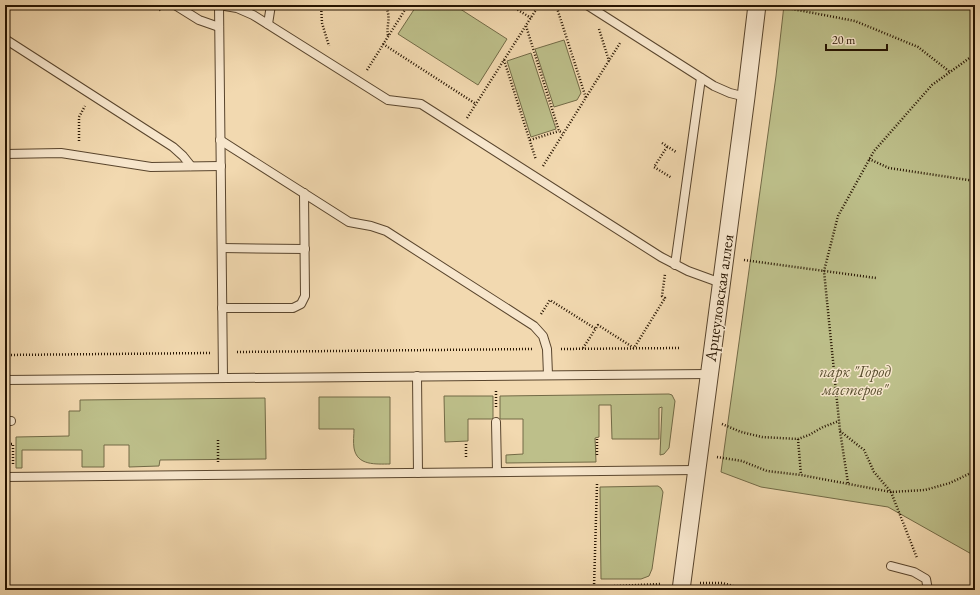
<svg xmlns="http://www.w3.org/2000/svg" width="980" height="595" viewBox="0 0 980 595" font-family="'EB Garamond',serif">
  <rect width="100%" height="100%" fill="#f2d9b0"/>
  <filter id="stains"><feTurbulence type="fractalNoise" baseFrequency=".005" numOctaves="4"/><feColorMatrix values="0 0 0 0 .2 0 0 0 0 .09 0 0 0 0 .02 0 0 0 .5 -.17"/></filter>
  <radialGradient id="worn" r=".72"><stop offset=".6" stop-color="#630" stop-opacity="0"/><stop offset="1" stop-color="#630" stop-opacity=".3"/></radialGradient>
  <g fill="#bdbf8a" stroke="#726a46">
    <polygon points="417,5 454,5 507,39 478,85 398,34"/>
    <polygon points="784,5 975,5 975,556 888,507 761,487 721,472 776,76"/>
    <polygon points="564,40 581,93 577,100 554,107 535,49"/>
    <polygon points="531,53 556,129 531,137 507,61"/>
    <polygon points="669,394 672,395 675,401 669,448 664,454 660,455 662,407 659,408 659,439 612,439 611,405 599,405 599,437 595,438 596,462 506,463 506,455 523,454 523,419 500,419 500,396"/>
    <polygon points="444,396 493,396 493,419 468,419 468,441 445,442"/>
    <path d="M319 397H390V464C376 464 357 466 354 448 353 442 354 435 354 429H319Z"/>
    <polygon points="265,398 266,459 160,460 159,466 129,467 129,445 104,445 104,467 82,467 82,450 22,450 22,468 16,468 16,437 69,436 69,411 80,411 80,400"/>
    <polygon points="658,486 661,488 663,492 652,569 649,576 641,579 601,579 600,487"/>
  </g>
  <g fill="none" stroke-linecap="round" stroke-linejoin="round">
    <g stroke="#59452d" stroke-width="10">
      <g id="lane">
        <polyline points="175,5 199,20 219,27"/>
        <polyline points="219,5 237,8 253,15 388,100 421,104 661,257 688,271 721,283"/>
        <polyline points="219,5 223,378"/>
        <polyline points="587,5 714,86 730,93 746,97"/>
        <polyline points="268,24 271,5"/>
        <polyline points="5,39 173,147 183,156 191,166"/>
        <polyline points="220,140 349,222 371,226 386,231 534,326 543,336 547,349 548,375"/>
        <polyline points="5,154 61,153 151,167 221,166"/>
        <polyline points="222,248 305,249"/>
        <polyline points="675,265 701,78"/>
        <polyline points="222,308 293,308 301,304 305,296 304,193"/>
        <polyline points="417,376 418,473"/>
        <polyline points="5,380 709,374"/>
        <polyline points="5,421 11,421"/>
        <polyline points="496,422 497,472"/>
        <polyline points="5,477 696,470"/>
        <polyline points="891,566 914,572 926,579 928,590"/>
      </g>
    </g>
    <g stroke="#59452d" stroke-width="19">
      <polyline id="street" points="681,590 746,97 757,5"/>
    </g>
    <g stroke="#261401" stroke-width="2.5" stroke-dasharray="1 2" stroke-linecap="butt">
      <polyline points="152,5 162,11"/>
      <polyline points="321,5 322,23 329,46"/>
      <path d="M385 5C392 18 386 24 388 36"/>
      <polyline points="510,5 531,18"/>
      <polyline points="556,5 586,98"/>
      <polyline points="777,6 855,21 918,47 950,72"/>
      <polyline points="526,26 559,131 563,133"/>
      <polyline points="599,29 609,61"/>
      <polyline points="383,44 476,104"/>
      <polyline points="504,60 536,160"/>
      <polyline points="367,70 408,5"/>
      <polyline points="467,118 539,5"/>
      <polyline points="530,140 559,131"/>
      <polyline points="79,141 79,117 85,106"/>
      <polyline points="662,143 676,152"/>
      <polyline points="667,147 654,167 672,178"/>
      <polyline points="869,159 889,168 975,181"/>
      <polyline points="543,166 620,43"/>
      <polyline points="744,260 876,278"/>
      <polyline points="541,314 550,300 596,329"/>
      <polyline points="583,348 598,325 634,348 665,298 662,296 665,274"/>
      <polyline points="561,349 680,348"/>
      <polyline points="237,352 532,349"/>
      <polyline points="5,355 210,353"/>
      <polyline points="496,391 496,409"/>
      <polyline points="722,424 741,432 762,437 798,439 809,435 823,427 839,421"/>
      <polyline points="840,431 864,450 874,472 891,492 917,558"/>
      <polyline points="597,439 597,456"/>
      <polyline points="798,439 801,475"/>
      <polyline points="218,440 218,462"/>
      <polyline points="5,444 13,444 13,464"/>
      <polyline points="466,444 466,459"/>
      <polyline points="717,457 742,461 767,471 801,475 891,492 925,490 950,483 975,471"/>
      <polyline points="848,483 840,431 824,271 838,216 874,151 932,85 975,54"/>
      <polyline points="700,583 722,583 748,590"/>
      <polyline points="594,587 597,484"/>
      <polyline points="284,590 594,587 660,584"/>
    </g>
    <use href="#lane" stroke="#f7e6cc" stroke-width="8"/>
    <use href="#street" stroke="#f7e6cc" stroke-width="17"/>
  </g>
  <g text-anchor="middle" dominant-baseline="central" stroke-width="3" stroke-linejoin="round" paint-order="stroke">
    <g font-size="16" fill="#261401" stroke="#f7e6cc">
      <text transform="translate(719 298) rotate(-82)">Арцеуловская аллея</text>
    </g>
    <g font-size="16" font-style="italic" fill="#5b5031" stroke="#f7e6cc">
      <text x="855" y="371">парк "Город<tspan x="855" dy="18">мастеров"</tspan></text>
    </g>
  </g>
  <rect width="980" height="595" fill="none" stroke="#f2d9b0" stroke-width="20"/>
  <rect x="6" y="6" width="968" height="583" fill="none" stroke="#261401" stroke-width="2"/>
  <rect x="10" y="10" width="960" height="575" fill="none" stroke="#261401"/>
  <path d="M826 44v6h61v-6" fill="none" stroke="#261401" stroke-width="2"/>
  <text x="832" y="44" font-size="12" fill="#261401" stroke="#f7e6cc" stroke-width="3" paint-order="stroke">20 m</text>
  <rect width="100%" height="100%" filter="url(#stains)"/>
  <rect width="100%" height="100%" fill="url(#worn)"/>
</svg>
